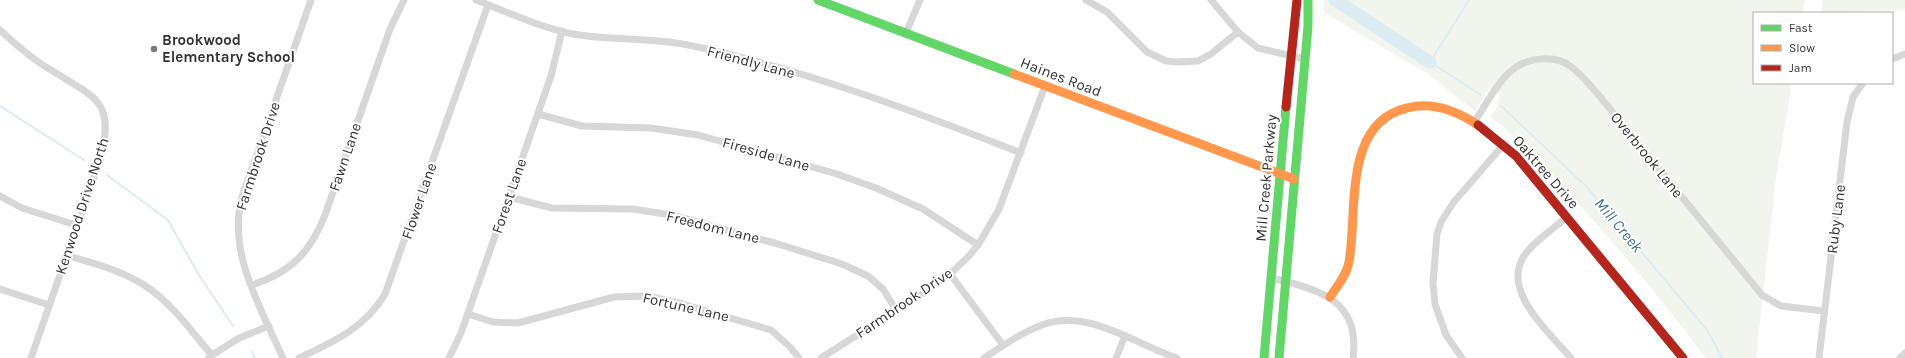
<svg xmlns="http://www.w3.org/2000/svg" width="1905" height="358" viewBox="0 0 1905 358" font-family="Karla,sans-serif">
  <rect width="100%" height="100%" fill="#fff"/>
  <g fill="#f1f5ed">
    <path d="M1324 0H1805L1803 13H1754V83H1792L1776 178 1756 358H1706C1660 298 1612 239 1560 184 1537 159 1518 137 1490 117L1497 107 1500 96 1489 88 1475 111 1428 74 1325 13 1323 10Z"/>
    <polygon points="1822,0 1905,0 1905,10 1821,13"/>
  </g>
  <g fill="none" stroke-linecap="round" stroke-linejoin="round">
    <g stroke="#ddebf3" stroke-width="2">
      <polyline points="1469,0 1430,62 1481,95"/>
      <polyline points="0,106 84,160"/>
      <polyline points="1501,106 1587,187 1707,330 1722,358"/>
      <polyline points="107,175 168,220 197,272 233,326"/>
      <polyline points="252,352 255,358"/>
    </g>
    <polyline stroke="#ddebf3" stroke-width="13" points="1335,0 1430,62"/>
    <g stroke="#d7d7d7" stroke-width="7">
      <path d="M476 0C507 12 539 27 573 34 612 41 654 37 693 46 805 70 914 111 1021 153"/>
      <polyline points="1086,0 1107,12 1147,52 1166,61 1177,62 1198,61 1211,54 1238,32"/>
      <polyline points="1211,0 1238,32 1258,48 1305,59"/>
      <path d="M0 30C16 45 32 59 51 70 95 98 116 100 100 160L31 358"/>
      <polyline points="906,33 920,0"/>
      <polyline points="1892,59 1905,54"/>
      <polyline points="538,114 582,126 651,128 698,135 837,174 876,188 923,209 978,245"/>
      <path d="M1474 123C1491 97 1506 60 1541 59 1552 58 1561 59 1570 66 1584 76 1595 91 1606 104L1762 295 1781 306 1824 311"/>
      <polyline points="0,196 22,208 76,225"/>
      <polyline points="509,197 552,208 632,209 672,215 778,244 842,264 868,276 883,289 896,310"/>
      <path d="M1567 217C1553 229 1534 241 1524 256 1501 292 1550 333 1571 358"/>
      <path d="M66 255C92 263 121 270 144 285 171 302 191 331 212 355"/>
      <polyline points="950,274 1003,345"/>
      <path d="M1271 278C1317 289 1361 299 1353 358"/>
      <path d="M252 285C291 272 310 253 325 215L390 29 404 0"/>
      <polyline points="0,289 49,305"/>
      <polyline points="468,314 493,322 518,323 614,297 647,296 679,303 771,330 790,347 799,358"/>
      <polyline points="209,357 239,338 269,326"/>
      <path d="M283 358C261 308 227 253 242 197L311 0"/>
      <path d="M299 358C333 342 365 328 385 294L488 5"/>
      <polyline points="449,358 461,333 551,76 562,31"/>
      <polyline points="821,358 930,289 950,274 969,256 980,242 999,209 1045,86"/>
      <path d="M984 358C1002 346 1021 333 1042 325 1089 308 1134 344 1177 358"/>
      <polyline points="1116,358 1125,336"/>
      <polyline points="1462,358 1446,335 1435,304 1433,283 1437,234 1441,222 1453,203 1504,144"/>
      <polyline points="1819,358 1847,122 1853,97 1863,83"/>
      <polyline points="1900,358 1905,353"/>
    </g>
    <g stroke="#63d668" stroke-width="9">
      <polyline points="818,0 1014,74"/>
      <polyline points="1264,358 1286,107"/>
      <polyline points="1279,358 1308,26 1308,0"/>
    </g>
    <g stroke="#ff974d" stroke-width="9">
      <polyline points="1014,74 1294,179"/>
      <path d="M1330 297C1337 287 1347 274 1349 262 1358 213 1342 123 1407 108 1432 101 1457 111 1478 125"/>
    </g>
    <g stroke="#b3261e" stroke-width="9">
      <polyline points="1286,107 1297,0"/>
      <polyline points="1478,125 1516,156 1683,358"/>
    </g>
  </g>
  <circle fill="#7a7a7a" stroke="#fff" stroke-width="1.5" cx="154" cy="49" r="4"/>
  <g text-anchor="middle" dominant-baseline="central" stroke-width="4" stroke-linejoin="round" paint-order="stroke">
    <g font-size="15" font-weight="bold" fill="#333" stroke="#fff" text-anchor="start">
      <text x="162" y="40">Brookwood<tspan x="162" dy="17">Elementary School</tspan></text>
    </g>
    <g font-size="15" fill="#333" stroke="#fff">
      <text transform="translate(751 62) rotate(15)">Friendly Lane</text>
      <text transform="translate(1061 77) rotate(21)">Haines Road</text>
      <text transform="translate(766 154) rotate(16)">Fireside Lane</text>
      <text transform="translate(1647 155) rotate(51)">Overbrook Lane</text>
      <text transform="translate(258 156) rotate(-72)">Farmbrook Drive</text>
      <text transform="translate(345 157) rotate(-71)">Fawn Lane</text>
      <text transform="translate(1546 172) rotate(49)">Oaktree Drive</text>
      <text transform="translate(1266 178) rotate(-85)">Mill Creek Parkway</text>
      <text transform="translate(509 196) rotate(-71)">Forest Lane</text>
      <text transform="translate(419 201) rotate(-71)">Flower Lane</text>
      <text transform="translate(82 206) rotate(-72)">Kenwood Drive North</text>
      <text transform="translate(1836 219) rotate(-83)">Ruby Lane</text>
      <text transform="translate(713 227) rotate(14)">Freedom Lane</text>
      <text transform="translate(904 303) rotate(-34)">Farmbrook Drive</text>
      <text transform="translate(686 307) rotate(13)">Fortune Lane</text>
    </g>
    <g font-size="16" font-style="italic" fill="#3f7597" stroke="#fff">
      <text transform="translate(1619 225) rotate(50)">Mill Creek</text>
    </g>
  </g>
  <rect x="1753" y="12" width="140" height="72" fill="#ffffff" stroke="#adadad"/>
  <rect x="1761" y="25" width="20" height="6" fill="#63d668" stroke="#adadad"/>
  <text x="1789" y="32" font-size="12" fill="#333333">Fast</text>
  <rect x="1761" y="45" width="20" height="6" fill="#ff974d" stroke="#adadad"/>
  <text x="1789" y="52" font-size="12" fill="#333333">Slow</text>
  <rect x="1761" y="65" width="20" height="6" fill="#b3261e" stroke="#adadad"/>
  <text x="1789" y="72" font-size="12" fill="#333333">Jam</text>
</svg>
